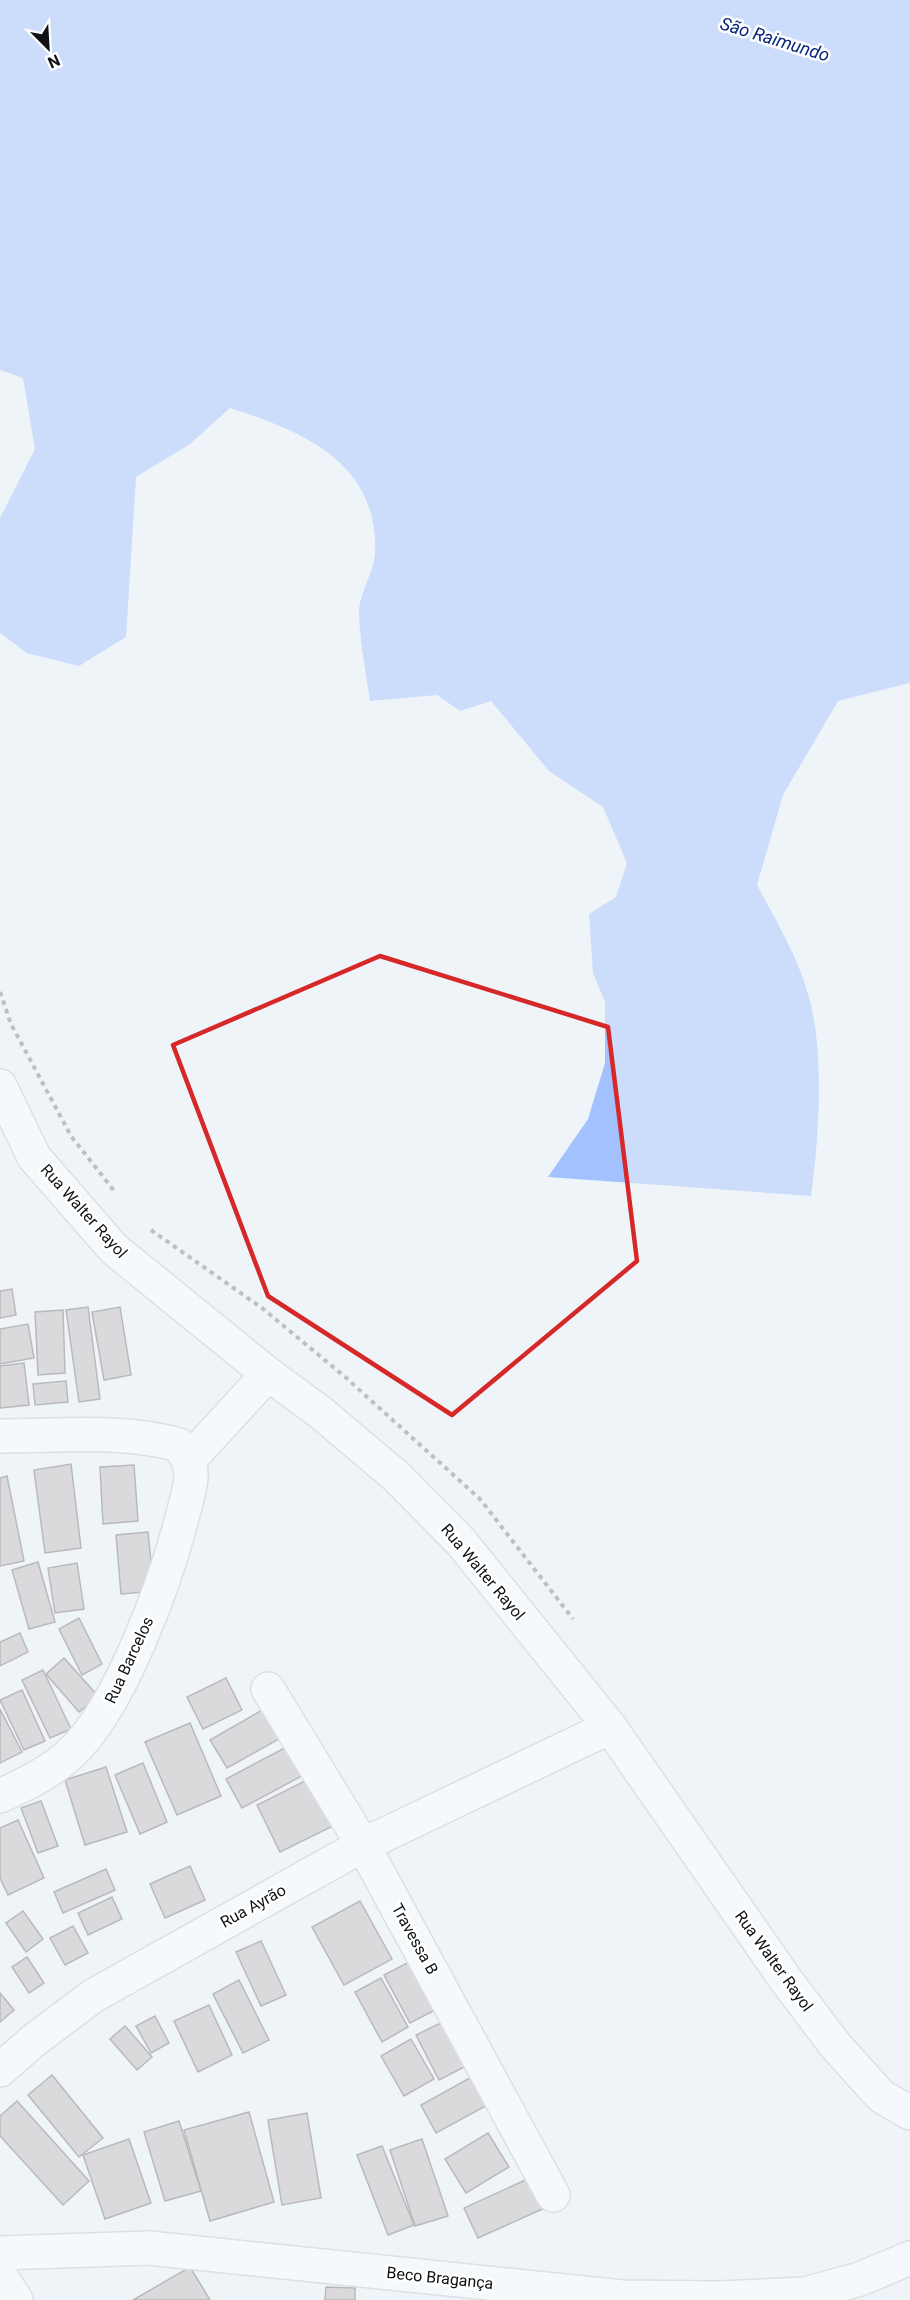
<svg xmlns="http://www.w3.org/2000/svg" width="910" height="2300" viewBox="0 0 910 2300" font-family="Roboto,sans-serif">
  <rect width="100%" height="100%" fill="#eff4f9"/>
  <path fill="#a2c1fe" d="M0 0H910V683L838 701 783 795 757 885C776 921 797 955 808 994 825 1049 819 1139 811 1196L548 1177 588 1119 605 1063V1002L593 973 589 914 616 897 627 863 603 807 549 771 491 701 460 711 437 695 370 701C366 673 360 643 359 615 358 594 374 574 375 553 379 463 303 431 230 408L190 444 136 477 126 637 79 666 27 653 0 633V518L35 449 23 378 0 370Z"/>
  <g fill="#c2bbba" stroke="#787271" stroke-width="1.5">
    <polygon points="12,1289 16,1315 0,1318 0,1291"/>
    <polygon points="88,1307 100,1399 79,1402 66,1310"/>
    <polygon points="120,1307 131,1375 104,1380 92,1312"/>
    <polygon points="63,1310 65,1373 38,1375 35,1312"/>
    <polygon points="28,1324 34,1358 0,1364 0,1329"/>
    <polygon points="24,1363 29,1405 0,1408 0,1366"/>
    <polygon points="66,1381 68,1402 35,1405 33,1384"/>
    <polygon points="71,1464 81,1548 45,1553 34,1470"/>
    <polygon points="134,1465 138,1521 103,1524 100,1467"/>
    <polygon points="7,1476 24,1561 0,1566 0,1478"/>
    <polygon points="148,1532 154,1591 121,1594 116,1535"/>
    <polygon points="38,1562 55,1622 29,1629 12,1570"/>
    <polygon points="77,1563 84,1609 55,1613 48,1568"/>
    <polygon points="79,1618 102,1664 82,1675 59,1629"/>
    <polygon points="20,1633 28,1652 0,1666 0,1642"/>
    <polygon points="64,1658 98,1696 79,1712 46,1674"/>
    <polygon points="43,1670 71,1729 50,1738 22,1680"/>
    <polygon points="226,1678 242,1710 203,1729 187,1697"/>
    <polygon points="22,1690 45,1741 24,1750 0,1700"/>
    <polygon points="271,1705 288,1734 227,1768 210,1740"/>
    <polygon points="0,1709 22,1752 0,1763"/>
    <polygon points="190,1723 221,1796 177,1815 145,1742"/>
    <polygon points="294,1743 309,1772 242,1808 226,1779"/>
    <polygon points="143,1763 167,1822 140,1834 115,1775"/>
    <polygon points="106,1767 127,1832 85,1845 65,1780"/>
    <polygon points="313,1777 337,1824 280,1852 257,1805"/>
    <polygon points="41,1801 58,1846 38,1853 21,1808"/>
    <polygon points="18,1820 44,1878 8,1895 0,1878 0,1828"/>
    <polygon points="190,1866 205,1900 165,1918 150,1884"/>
    <polygon points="106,1869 115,1890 63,1913 54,1892"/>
    <polygon points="112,1897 122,1919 88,1935 78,1913"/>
    <polygon points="360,1901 392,1959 344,1985 312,1927"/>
    <polygon points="23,1911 43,1939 26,1952 6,1923"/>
    <polygon points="73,1926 88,1953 65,1965 50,1938"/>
    <polygon points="261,1941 286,1995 261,2006 236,1952"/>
    <polygon points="27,1957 44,1983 29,1993 12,1967"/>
    <polygon points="417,1958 443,2006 410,2023 384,1975"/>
    <polygon points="381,1978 408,2027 382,2042 355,1992"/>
    <polygon points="239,1980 269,2040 243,2053 213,1994"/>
    <polygon points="0,1993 14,2010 0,2022"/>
    <polygon points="209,2005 232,2055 198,2072 174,2021"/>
    <polygon points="155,2016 169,2043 151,2053 136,2026"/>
    <polygon points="449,2019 472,2063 439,2080 416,2035"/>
    <polygon points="125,2026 152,2057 137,2070 110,2039"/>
    <polygon points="411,2039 434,2079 404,2096 381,2056"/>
    <polygon points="477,2074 493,2102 436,2133 421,2105"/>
    <polygon points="52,2075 103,2138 79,2157 28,2095"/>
    <polygon points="17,2101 89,2181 63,2205 0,2136 0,2116"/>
    <polygon points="249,2112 274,2202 210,2221 184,2130"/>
    <polygon points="307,2113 321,2198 282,2205 268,2120"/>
    <polygon points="179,2121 201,2191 165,2201 144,2132"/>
    <polygon points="488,2133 509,2167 466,2193 445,2159"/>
    <polygon points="129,2139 151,2203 105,2219 83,2155"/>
    <polygon points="422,2139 448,2216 415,2226 390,2150"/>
    <polygon points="382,2146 414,2225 388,2235 357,2155"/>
    <polygon points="534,2176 547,2207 478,2238 464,2208"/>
    <polygon points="190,2267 210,2300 133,2300"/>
    <polygon points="326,2287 355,2288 355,2300 325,2300"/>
  </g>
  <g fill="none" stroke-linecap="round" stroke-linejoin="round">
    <g stroke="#c3c8cc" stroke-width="36">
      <g id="minor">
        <polyline points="0,1086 34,1157 114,1249 268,1374 320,1412 397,1477 461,1542 610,1727 786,1980 835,2045 881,2096 910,2113"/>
        <path d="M0 1436C59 1436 122 1429 179 1445 186 1455 192 1465 191 1478 190 1491 185 1505 182 1518 165 1583 120 1709 70 1754 51 1772 24 1785 0 1796"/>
        <polyline points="189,1460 268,1374"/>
        <polyline points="268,1689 363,1845 553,2195"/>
        <polyline points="0,2070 33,2041 93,1996 159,1959 363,1845 610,1727"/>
        <polyline points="0,2253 149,2248 622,2297 719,2298 805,2294 860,2279 910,2258"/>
        <polyline points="0,2275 16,2300"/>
      </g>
    </g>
    <g stroke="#7e8285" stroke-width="4" stroke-dasharray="4.5 4.5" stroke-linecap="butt">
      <polyline points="0,992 11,1024 71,1136 115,1192"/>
      <polyline points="151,1230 262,1308 344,1376 480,1499 573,1619"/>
    </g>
    <use href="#minor" stroke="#fff" stroke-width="33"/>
  </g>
  <path d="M0 0H910V2300H0ZM380 956 608 1027 637 1261 452 1415 268 1296 173 1045Z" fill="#eff4f9" fill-opacity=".55" fill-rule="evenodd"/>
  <path fill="none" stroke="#d62828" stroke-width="4.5" stroke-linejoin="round" d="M380 956 608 1027 637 1261 452 1415 268 1296 173 1045Z"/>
  <g text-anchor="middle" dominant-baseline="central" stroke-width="5" stroke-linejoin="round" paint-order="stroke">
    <g font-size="16" fill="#0f1112" stroke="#fff">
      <text transform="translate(84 1211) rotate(48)">Rua Walter Rayol</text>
      <text transform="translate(483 1572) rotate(50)">Rua Walter Rayol</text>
      <text transform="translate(129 1660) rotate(-65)">Rua Barcelos</text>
      <text transform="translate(253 1906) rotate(-29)">Rua Ayrão</text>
      <text transform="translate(415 1939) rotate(61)">Travessa B</text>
      <text transform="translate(774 1961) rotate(54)">Rua Walter Rayol</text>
      <text transform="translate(440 2278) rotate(6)">Beco Bragança</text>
    </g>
    <g font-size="18" font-style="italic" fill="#08277c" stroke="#fff">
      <text transform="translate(775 39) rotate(17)">São Raimundo</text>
    </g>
  </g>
  <g transform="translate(48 48) rotate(156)" stroke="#ffffff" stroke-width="4.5" paint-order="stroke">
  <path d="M0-4.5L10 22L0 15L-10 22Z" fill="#0f1112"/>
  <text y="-9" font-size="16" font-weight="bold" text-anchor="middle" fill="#0f1112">N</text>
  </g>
</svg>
